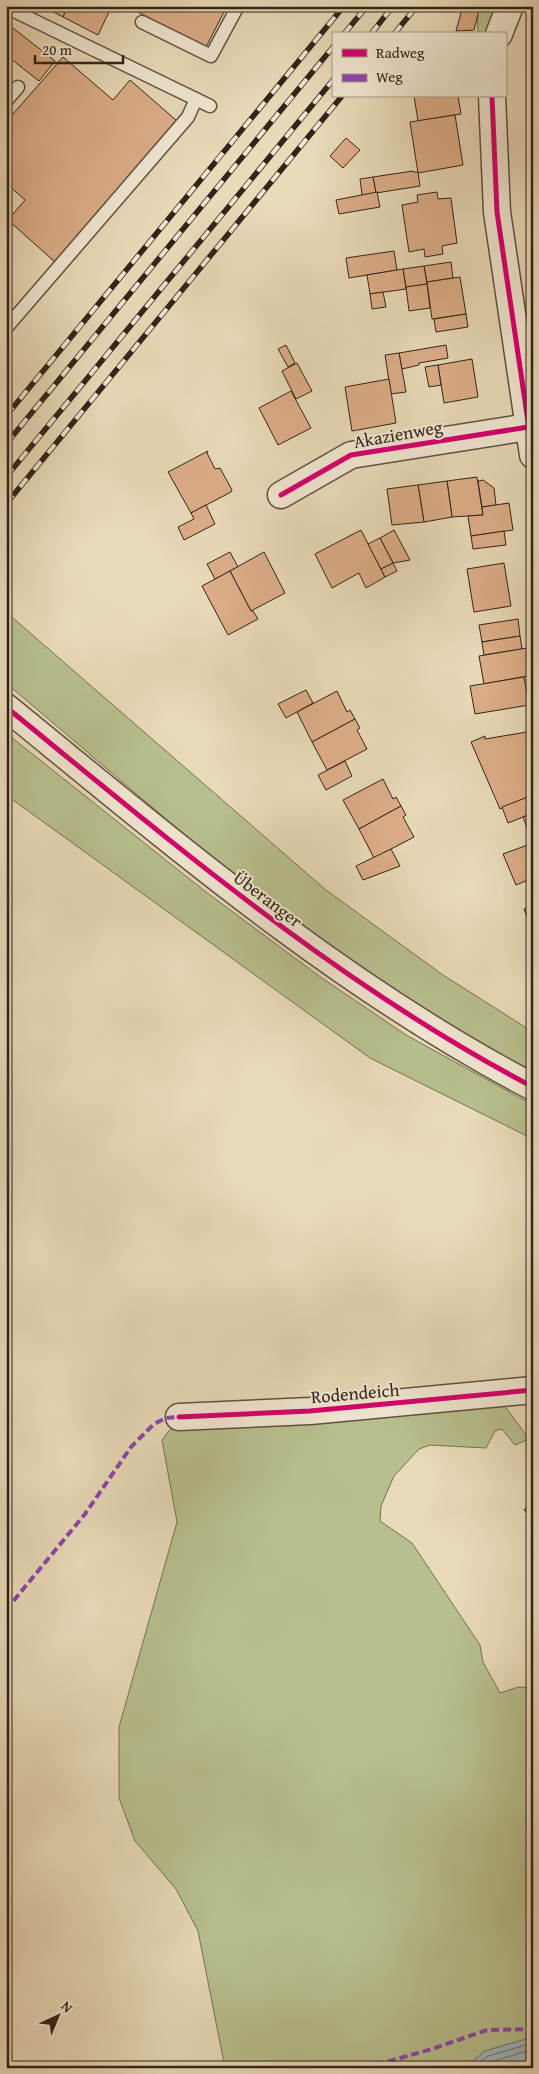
<svg xmlns="http://www.w3.org/2000/svg" width="539" height="2074" viewBox="0 0 539 2074" font-family="'Gentium Book Plus',serif">
  <rect width="100%" height="100%" fill="#e9dab9"/>
  <filter id="stains"><feTurbulence type="fractalNoise" baseFrequency=".004" numOctaves="4"/><feColorMatrix values="0 0 0 0 .2 0 0 0 0 .09 0 0 0 0 .02 0 0 0 .5 -.17"/></filter>
  <radialGradient id="worn" r=".72"><stop offset=".6" stop-color="#630" stop-opacity="0"/><stop offset="1" stop-color="#630" stop-opacity=".3"/></radialGradient>
  <g fill="#b8bf8e" stroke="#767153">
    <polygon points="477,6 497,6 491,34 478,34"/>
    <polygon points="6,612 326,890 443,975 533,1032 533,1074 413,1006 219,864 6,683"/>
    <polygon points="6,733 206,892 319,976 406,1035 533,1105 533,1139 370,1058 6,795"/>
    <polygon points="504,1405 529,1439 515,1445 502,1429 495,1431 486,1448 430,1445 419,1449 394,1476 381,1506 380,1521 412,1543 480,1645 483,1662 500,1693 519,1687 533,1688 533,2037 485,2051 465,2068 225,2068 198,1931 176,1889 135,1841 119,1798 119,1727 177,1522 162,1440 175,1423"/>
  </g>
  <polygon fill="#9db7bb" stroke="#737c7a" points="533,2037 533,2068 465,2068 485,2051"/>
  <g fill="none" stroke-linecap="round" stroke-linejoin="round">
    <g stroke="#686d6a" stroke-width="1">
      <polyline points="473,2068 488,2056 533,2043"/>
      <polyline points="483,2068 491,2062 533,2049"/>
    </g>
  </g>
  <g fill="#dcae89" stroke="#332318">
    <polygon points="42,6 68,6 63,17"/>
    <polygon points="68,6 97,6 109,12 98,35 63,17"/>
    <polygon points="126,6 227,6 206,47"/>
    <polygon points="463,6 480,6 474,30 456,31"/>
    <polygon points="13,28 55,61 39,81 6,55 6,37"/>
    <polygon points="63,57 113,100 130,80 177,121 55,262 8,220 25,200 6,183 6,122"/>
    <polygon points="414,96 458,96 461,114 418,121"/>
    <polygon points="455,115 463,165 418,173 410,122"/>
    <polygon points="346,138 360,150 343,168 330,156"/>
    <polygon points="413,171 413,172 418,172 420,186 376,193 373,177"/>
    <polygon points="373,177 376,193 362,195 360,179"/>
    <polygon points="377,192 380,207 339,214 336,200"/>
    <polygon points="437,192 438,199 451,198 457,243 442,246 443,254 425,257 424,249 409,252 402,205 418,202 417,195"/>
    <polygon points="394,251 397,270 349,278 346,258"/>
    <polygon points="451,262 453,278 427,282 424,266"/>
    <polygon points="424,266 427,284 406,287 403,269"/>
    <polygon points="403,269 406,289 370,294 367,275"/>
    <polygon points="460,277 466,314 432,319 427,282"/>
    <polygon points="427,284 430,308 409,311 406,287"/>
    <polygon points="383,292 386,307 372,309 370,294"/>
    <polygon points="466,314 468,327 436,332 434,319"/>
    <polygon points="286,345 295,363 288,367 278,349"/>
    <polygon points="446,345 448,358 419,363 419,365 402,369 399,353"/>
    <polygon points="399,353 406,392 391,394 385,355"/>
    <polygon points="472,359 478,397 444,403 438,365"/>
    <polygon points="297,363 312,391 296,399 282,371"/>
    <polygon points="438,365 441,385 429,387 425,367"/>
    <polygon points="389,379 396,423 352,431 345,387"/>
    <polygon points="291,391 311,428 278,445 259,408"/>
    <polygon points="208,451 207,453 215,469 220,468 232,490 231,492 191,513 168,472"/>
    <polygon points="477,477 483,515 452,517 447,481"/>
    <polygon points="483,480 494,488 496,505 482,507 478,481"/>
    <polygon points="447,481 452,517 424,522 418,485"/>
    <polygon points="418,485 424,522 392,525 387,489"/>
    <polygon points="509,503 513,530 471,536 468,516 483,515 482,507"/>
    <polygon points="206,505 215,524 184,540 178,527 194,519 191,513"/>
    <polygon points="361,530 385,577 366,588 359,573 332,588 315,554"/>
    <polygon points="394,530 410,560 393,563 380,538"/>
    <polygon points="504,531 506,545 473,549 471,536"/>
    <polygon points="380,538 393,563 381,569 368,544"/>
    <polygon points="230,552 238,567 215,579 207,564"/>
    <polygon points="264,552 285,593 251,611 230,571"/>
    <polygon points="393,563 397,571 385,577 381,569"/>
    <polygon points="504,563 511,606 474,612 467,569"/>
    <polygon points="230,571 251,611 253,611 258,619 228,635 202,586"/>
    <polygon points="518,619 520,636 482,642 479,625"/>
    <polygon points="520,636 522,649 484,655 482,642"/>
    <polygon points="533,647 533,675 484,684 479,656"/>
    <polygon points="524,677 529,705 475,714 470,686"/>
    <polygon points="306,690 313,703 286,718 278,704"/>
    <polygon points="337,691 347,712 350,710 355,719 312,742 297,712"/>
    <polygon points="355,719 360,728 357,730 367,749 327,770 312,742"/>
    <polygon points="533,731 533,795 500,809 471,742 485,736 485,739"/>
    <polygon points="345,761 352,776 326,790 318,775"/>
    <polygon points="383,779 393,799 396,797 401,806 359,829 343,800"/>
    <polygon points="533,795 533,813 508,823 502,807"/>
    <polygon points="401,806 406,815 403,817 414,837 374,858 359,829"/>
    <polygon points="533,813 533,832 529,833 523,817"/>
    <polygon points="533,843 533,878 516,885 503,854"/>
    <polygon points="391,849 400,866 363,880 356,866"/>
    <polygon points="533,905 533,932 524,909"/>
    <polygon points="533,1500 533,1518 524,1510"/>
  </g>
  <g fill="none" stroke-linecap="round" stroke-linejoin="round">
    <g stroke="#605140" stroke-width="15">
      <g id="service">
        <polyline points="6,7 210,106"/>
        <polyline points="142,22 211,56 238,6"/>
        <polyline points="6,101 18,87"/>
        <polyline points="6,328 188,117 196,99"/>
      </g>
    </g>
    <g stroke="#605140" stroke-width="29">
      <g id="minor">
        <polyline points="499,34 510,6"/>
        <polyline points="492,96 497,212 533,455"/>
        <polyline points="281,495 351,455 528,427"/>
        <path d="M6 707C174 844 340 986 533 1087"/>
        <polyline points="179,1417 310,1411 533,1390"/>
      </g>
    </g>
    <use href="#service" stroke="#f1e7d2" stroke-width="12"/>
    <use href="#minor" stroke="#f1e7d2" stroke-width="26"/>
    <g stroke="#332318" stroke-width="5.5">
      <g id="rail">
        <polyline points="344,34 367,6"/>
        <polyline points="371,34 393,6"/>
        <polyline points="394,34 417,6"/>
        <polyline points="6,416 344,6"/>
        <polyline points="6,444 333,47"/>
        <polyline points="6,477 333,80"/>
        <polyline points="6,504 342,96"/>
      </g>
    </g>
    <use href="#rail" stroke="#f1e7d2" stroke-width="4" stroke-dasharray="11" stroke-linecap="butt"/>
    <g stroke="#8e44ad" stroke-width="4" stroke-dasharray="8 4" stroke-linecap="butt">
      <polyline points="6,1610 85,1514 131,1447 154,1424 166,1418 179,1417"/>
      <polyline points="365,2068 432,2049 487,2030 533,2029"/>
    </g>
    <g stroke="#f1e7d2" stroke-width="8">
      <g id="cycleway">
        <polyline points="492,96 497,212 533,455"/>
        <polyline points="281,495 351,455 528,427"/>
        <path d="M6 707C174 844 340 986 533 1087"/>
        <polyline points="179,1417 310,1411 533,1390"/>
      </g>
    </g>
    <use href="#cycleway" stroke="#d6006c" stroke-width="5"/>
  </g>
  <g text-anchor="middle" dominant-baseline="central" stroke-width="4" stroke-linejoin="round" paint-order="stroke">
    <g font-size="18" fill="#332318" stroke="#f1e7d2">
      <text transform="translate(398 434) rotate(-10)">Akazienweg</text>
      <text transform="translate(268 899) rotate(37)">Überanger</text>
      <text transform="translate(355 1393) rotate(-5)">Rodendeich</text>
    </g>
  </g>
  <rect width="539" height="2074" fill="none" stroke="#e9dab9" stroke-width="25"/>
  <rect x="8" y="8" width="524" height="2059" fill="none" stroke="#332318" stroke-width="2.5"/>
  <rect x="12" y="12" width="514" height="2049" fill="none" stroke="#332318"/>
  <rect x="332" y="32" width="175" height="65" fill="#f1e7d2" stroke="#a59988"/>
  <rect x="342" y="49" width="25" height="8" fill="#d6006c" stroke="#a59988"/>
  <text x="376" y="58" font-size="15" fill="#332318">Radweg</text>
  <rect x="342" y="74" width="25" height="8" fill="#8e44ad" stroke="#a59988"/>
  <text x="376" y="82" font-size="15" fill="#332318">Weg</text>
  <g transform="translate(58 2016) rotate(44)" stroke="#f1e7d2" stroke-width="4" paint-order="stroke">
  <path d="M0-4L9 19L0 12L-9 19Z" fill="#332318"/>
  <text y="-8" font-size="14" font-weight="bold" text-anchor="middle" fill="#332318">N</text>
  </g>
  <path d="M35 55v8h88v-8" fill="none" stroke="#332318" stroke-width="2.5"/>
  <text x="42" y="55" font-size="15" fill="#332318" stroke="#f1e7d2" stroke-width="4" paint-order="stroke">20 m</text>
  <rect width="100%" height="100%" filter="url(#stains)"/>
  <rect width="100%" height="100%" fill="url(#worn)"/>
</svg>
